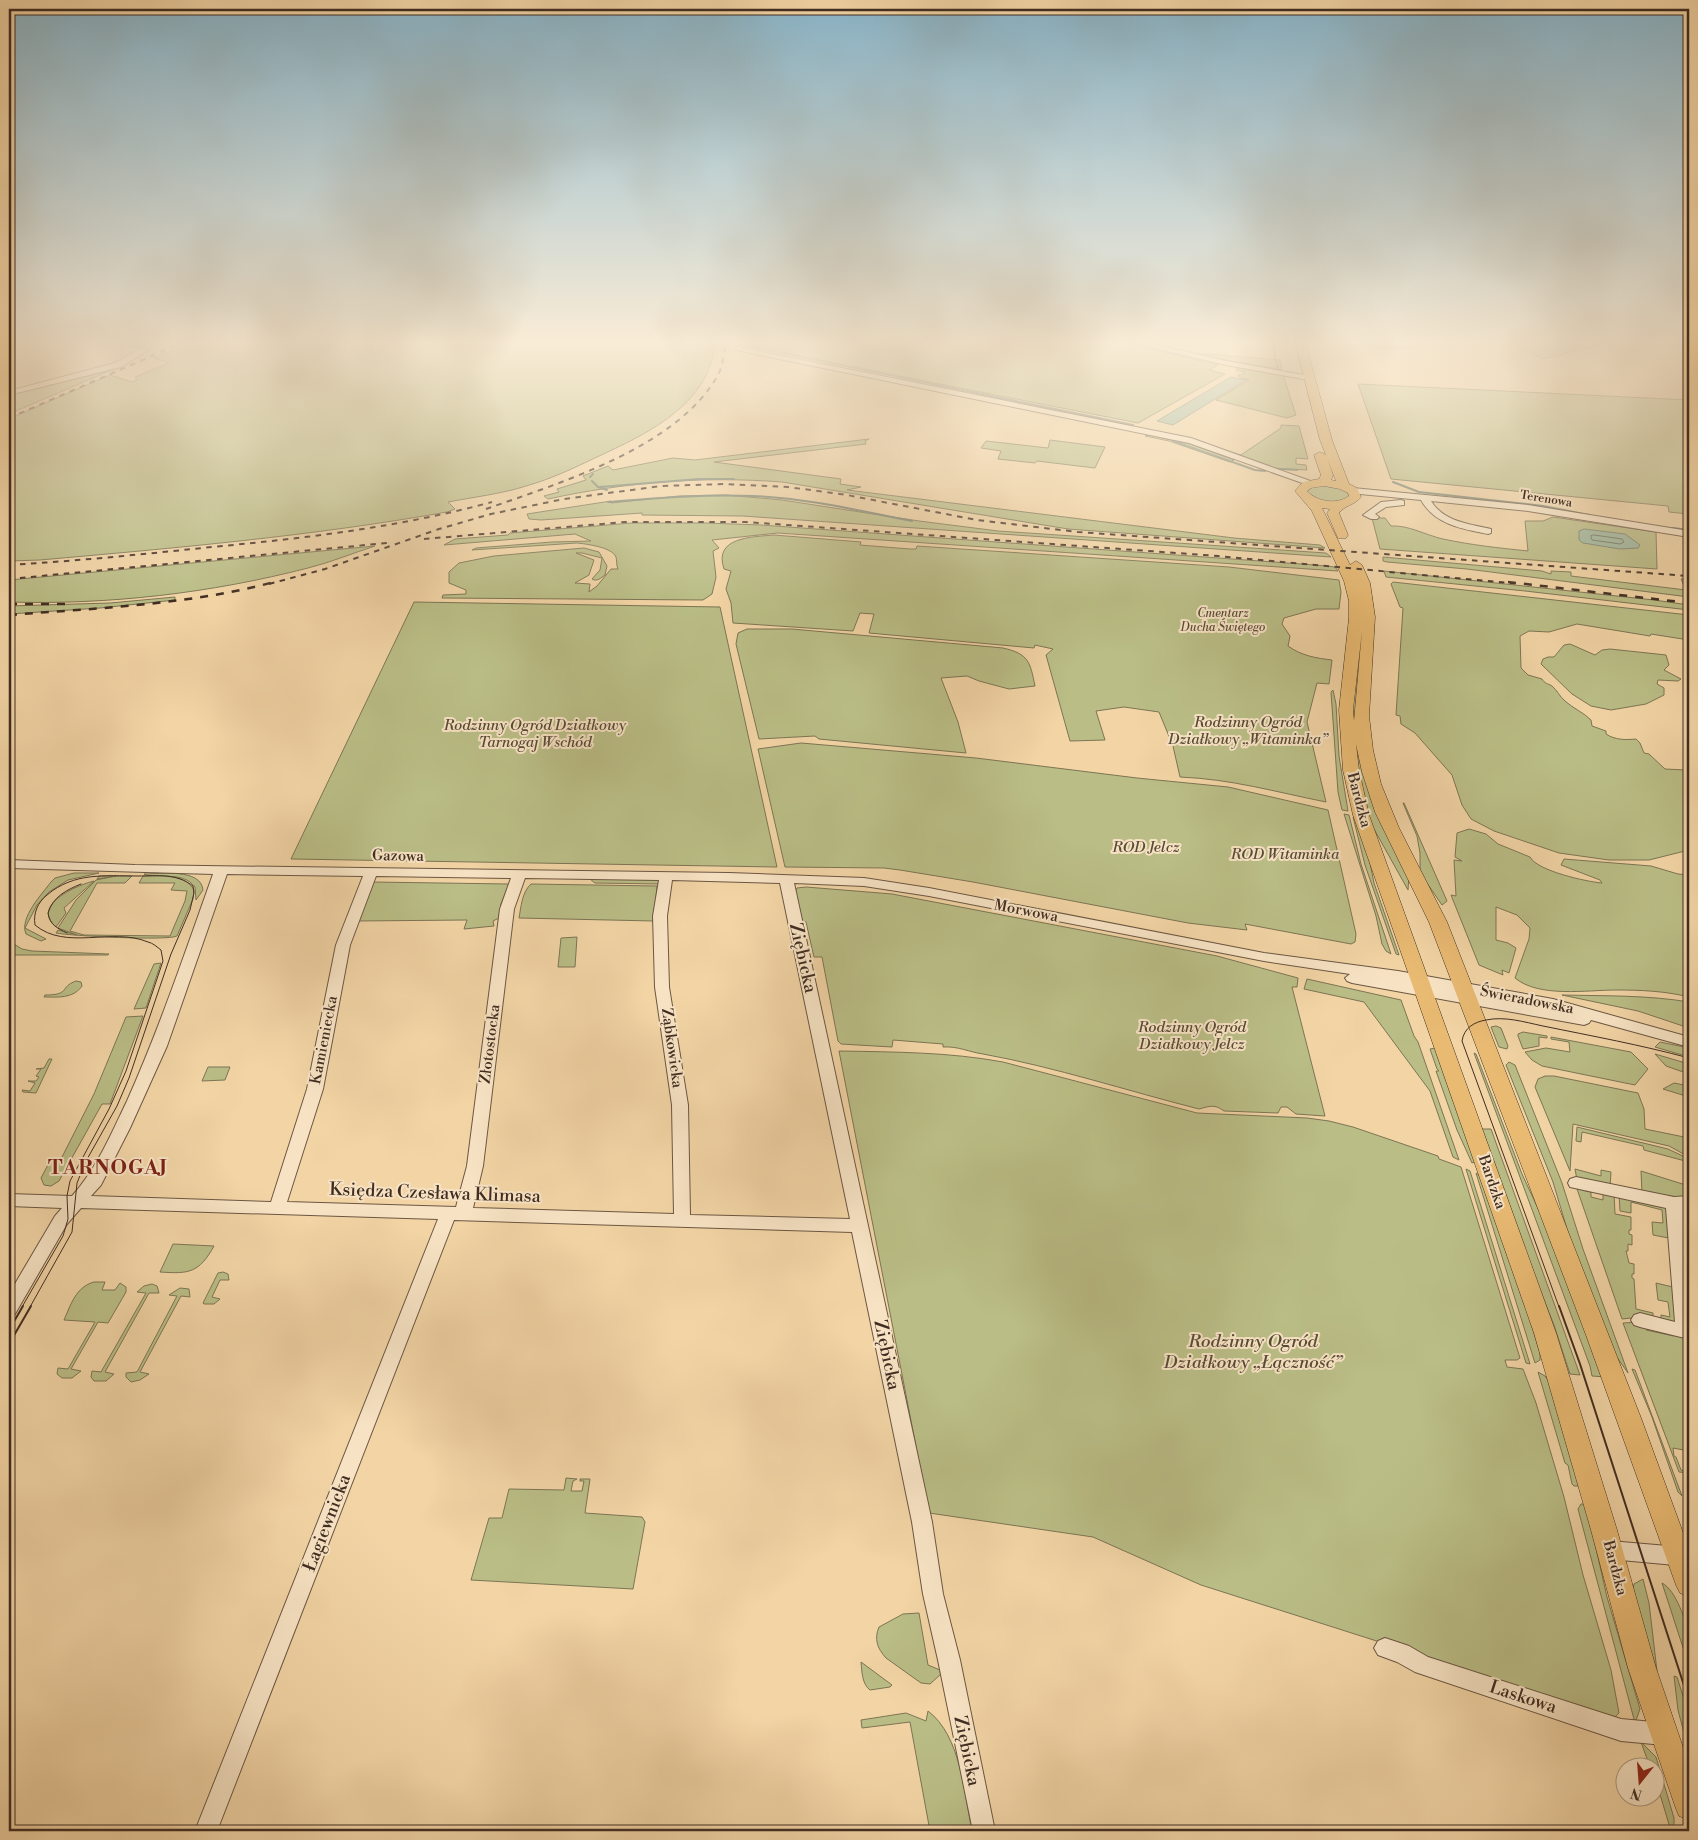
<svg xmlns="http://www.w3.org/2000/svg" width="1698" height="1840" viewBox="0 0 1698 1840" font-family="'Libre Bodoni',serif">
  <rect width="100%" height="100%" fill="#f2d4a5"/>
  <filter id="stains"><feTurbulence type="fractalNoise" baseFrequency=".004" numOctaves="4"/><feColorMatrix values="0 0 0 0 .2 0 0 0 0 .09 0 0 0 0 .02 0 0 0 .5 -.17"/></filter>
  <radialGradient id="worn" r=".72"><stop offset=".6" stop-color="#630" stop-opacity="0"/><stop offset="1" stop-color="#630" stop-opacity=".3"/></radialGradient>
  <g fill="#babd86" stroke="#7d7554">
    <polygon points="60,342 150,342 142,348"/>
    <path d="M192 342H710L715 345C708 406 646 434 597 457 574 468 551 479 526 486 501 494 474 497 448 502L455 509 447 512C312 536 176 548 40 560L9 561V419L110 375 132 382 137 380 135 377 169 363 154 358Z"/>
    <polygon points="744,342 1122,342 1218,365 1209,370 1225,374 1138,423 747,346"/>
    <path d="M1364 342H1418L1415 348C1398 349 1380 351 1364 342Z"/>
    <polygon points="1508,342 1611,342 1544,359"/>
    <polygon points="1196,353 1280,360 1282,370 1194,355"/>
    <polygon points="125,363 128,363 9,414 9,395 104,372"/>
    <polygon points="1237,368 1283,375 1296,415 1287,418 1216,400 1249,380 1239,377 1238,375 1244,374 1245,372 1236,370"/>
    <polygon points="1358,384 1689,400 1689,514 1669,512 1668,506 1391,479"/>
    <polygon points="1281,425 1299,426 1308,459 1296,458 1296,464 1306,465 1307,470 1272,468 1217,448 1241,455 1281,428"/>
    <polygon points="1148,435 1190,444 1234,460 1230,462 1169,441 1145,436"/>
    <path d="M869 439 865 441 866 444 714 462 841 479 840 484 861 487 847 490 1234 538 1320 545 1325 548 1068 529 782 482C703 476 626 482 548 499L544 496 559 492 557 489 586 480 583 476 608 466 613 470 673 458 695 460Z"/>
    <polygon points="1050,440 1105,447 1095,468 1037,461 1035,463 998,459 1001,451 981,448 986,441 1048,448"/>
    <path d="M1316 485 1338 487 1347 492 1349 496C1337 507 1316 502 1307 491Z"/>
    <polygon points="726,495 782,500 919,521 998,531 1326,553 1331,557 743,516 642,515 642,513 541,520 529,519 527,514 611,501 611,503 679,496"/>
    <path d="M1553 517 1656 532 1657 569 1380 549 1372 518H1385L1391 526C1409 525 1425 535 1443 539 1471 545 1499 548 1528 551L1525 521H1543Z"/>
    <path d="M632 523H706L761 525 1315 565 1335 567 1338 571 778 533 712 540 719 548 713 551 716 577 712 594 703 600 442 598 443 595 466 594V590L449 583V572L459 563 494 556 584 548 599 552 607 566 605 575C601 578 597 582 592 579L600 570 602 558 582 553H576L594 560 589 575 575 583 590 584 589 592 597 586 611 569H618C616 565 617 560 616 557 612 547 586 544 577 543L472 550 476 548 552 542 591 541 575 534 444 545 455 539 508 535 510 533Z"/>
    <path d="M774 535 861 542 860 545 910 549H916L917 546 1229 567 1339 580 1341 592 1339 609H1316L1284 618 1282 624 1290 636 1288 646C1302 656 1316 658 1332 660L1329 684 1317 683 1307 722 1326 802C1276 792 1231 779 1180 777L1173 746 1159 712 1124 707 1096 711 1105 740 1070 741 1046 655 1053 649 1035 645 1034 648 869 633 874 614 860 613 853 631 733 623 731 603 726 589 731 571 724 569C713 537 752 537 774 535Z"/>
    <path d="M375 546C353 553 332 562 308 568 211 593 109 605 9 602V580Z"/>
    <polygon points="1383,557 1542,571 1551,574 1551,571 1571,572 1571,576 1686,590 1681,579 1689,579 1689,597 1467,569 1387,562 1383,561"/>
    <polygon points="1384,571 1654,600 1689,605 1689,610 1525,591 1386,577"/>
    <path d="M1393 582 1689 615V640L1651 634 1650 636 1577 624 1549 632 1529 631 1520 636 1521 668 1528 675 1542 679C1545 684 1547 683 1552 686 1557 690 1560 697 1565 701 1574 709 1583 712 1591 720L1592 726 1606 731V734C1615 740 1625 740 1636 739L1640 743 1644 753 1649 754 1665 769 1685 770 1689 767V850L1649 860H1609L1559 853 1494 831 1471 819 1462 805 1452 775 1415 733 1401 724 1400 716 1396 715 1403 608 1400 607 1391 584Z"/>
    <polygon points="175,597 175,600 100,608 9,614 9,606 110,603"/>
    <polygon points="414,602 720,607 777,867 291,859"/>
    <path d="M747 629H792L1003 648C1029 654 1030 662 1035 686L1009 689 979 681 967 676 941 678 958 722 966 753 819 739 815 736 759 739 736 644 738 633Z"/>
    <polygon points="1570,644 1595,655 1602,650 1610,649 1666,655 1669,665 1664,670 1681,679 1678,681 1658,680 1657,684 1664,688 1664,695 1646,704 1611,710 1591,706 1572,694 1541,664 1543,659 1548,657 1554,657 1564,645"/>
    <polygon points="1357,659 1360,659 1355,718 1409,875 1408,890 1369,820 1356,768 1352,704"/>
    <polygon points="1333,690 1336,704 1339,756 1348,811 1342,810 1338,792 1331,692"/>
    <polygon points="801,743 976,758 1137,778 1228,787 1328,810 1356,934 1355,942 1351,944 1245,924 1247,930 1188,923 973,882 900,870 884,868 785,867 758,749"/>
    <polygon points="1403,803 1404,803 1447,901 1442,905 1420,873 1420,853 1417,836"/>
    <polygon points="1344,814 1349,815 1361,864 1391,954 1386,951 1382,944 1376,916"/>
    <polygon points="1353,817 1355,818 1368,853 1374,883 1399,955 1396,954 1365,865"/>
    <path d="M1469 829 1486 834 1498 844 1530 857C1537 871 1588 882 1602 883L1600 880 1561 865 1564 859 1651 866 1678 874 1689 875V997C1665 991 1641 990 1616 990 1587 990 1539 998 1515 978L1529 939 1530 928 1517 915 1496 907V940L1508 943 1516 948 1509 973 1502 970 1503 975 1479 965 1451 895 1456 896 1454 860 1462 861 1455 857 1457 833Z"/>
    <path d="M74 873H99L68 880 49 892 37 905 25 928 46 939 41 941 26 934C19 918 42 894 51 882L55 878Z"/>
    <path d="M144 874C160 874 201 868 203 890L196 900 195 887C182 870 158 880 144 874Z"/>
    <path d="M99 876H132L125 883H97L70 931 84 935 170 936 185 901 187 891 171 890 175 883H139L143 876C160 876 185 873 194 890L193 899 177 936C167 941 71 936 56 933L58 930 77 935 58 928 76 900 96 880 116 876 97 879Z"/>
    <polygon points="590,879 654,879 660,881 661,884 595,883"/>
    <path d="M94 881 64 908 66 913 56 927C30 905 77 885 94 881Z"/>
    <polygon points="372,882 509,884 501,904 499,918 493,921 494,926 464,929 467,920 357,921"/>
    <path d="M531 884 657 886 654 921 519 918C521 907 522 892 531 884Z"/>
    <path d="M806 887 892 894 1217 956 1298 978 1297 987H1292L1325 1116 1296 1114 1287 1107H1281L1278 1113 1224 1111C1215 1104 1210 1106 1199 1109 1128 1091 1055 1067 983 1054 969 1052 958 1046 943 1047V1044L893 1040 892 1047 841 1044 838 1041 822 957H814L806 922 802 920 795 892 797 888Z"/>
    <polygon points="577,937 575,967 558,967 561,938"/>
    <polygon points="9,941 22,949 32,951 109,954 108,955 9,955"/>
    <polygon points="161,963 146,1008 134,1009 154,964"/>
    <polygon points="1307,979 1401,1000 1414,1036 1418,1042 1459,1160 1453,1157 1430,1091 1364,1002 1304,989"/>
    <path d="M76 981 81 982 82 986C73 999 57 997 44 997L45 995C71 995 59 987 76 981Z"/>
    <path d="M1562 995C1605 996 1647 995 1689 1002V1028L1638 1011Z"/>
    <polygon points="143,1016 110,1104 102,1104 59,1181 51,1186 44,1185 41,1178 50,1161 60,1161 94,1094 126,1017"/>
    <polygon points="1496,1026 1501,1028 1508,1046 1507,1049 1499,1047 1491,1027"/>
    <polygon points="1523,1032 1547,1036 1547,1038 1539,1037 1539,1046 1523,1049 1518,1036 1518,1034"/>
    <polygon points="1551,1037 1631,1052 1648,1069 1635,1085 1542,1066 1532,1060 1525,1052 1546,1048 1570,1052 1569,1042 1551,1039"/>
    <polygon points="1660,1042 1689,1048 1689,1057 1655,1047"/>
    <polygon points="1435,1048 1475,1162 1472,1163 1457,1130 1436,1071 1439,1071 1437,1069 1430,1049"/>
    <path d="M839 1051C894 1052 949 1052 1003 1062L1197 1113 1307 1118 1329 1121 1353 1127 1438 1156 1439 1159 1461 1167 1520 1358 1517 1360H1505L1507 1367 1523 1369 1536 1403 1564 1497 1583 1575 1611 1670 1619 1713 1615 1717 1201 1585 1093 1537 929 1513Z"/>
    <polygon points="1474,1053 1476,1054 1522,1174 1555,1245 1606,1377 1592,1376 1590,1366"/>
    <polygon points="1655,1054 1689,1064 1689,1074 1666,1066"/>
    <polygon points="49,1059 52,1059 36,1093 23,1092 22,1090 30,1091 35,1083 28,1081 36,1081 39,1077 36,1076 41,1069 36,1069 44,1068"/>
    <polygon points="1509,1062 1515,1065 1562,1183 1583,1249 1628,1373 1614,1353 1573,1249 1553,1182 1506,1065"/>
    <polygon points="208,1067 230,1067 225,1080 202,1081"/>
    <polygon points="1545,1076 1554,1076 1638,1093 1644,1109 1645,1129 1689,1138 1689,1157 1669,1146 1573,1124 1570,1171 1535,1087 1538,1079"/>
    <polygon points="1674,1083 1689,1086 1689,1097 1663,1089"/>
    <polygon points="1577,1127 1668,1149 1689,1159 1689,1162 1644,1150 1643,1146 1582,1132 1581,1142 1576,1141"/>
    <polygon points="1481,1129 1491,1129 1580,1375 1570,1374 1554,1325 1526,1255"/>
    <polygon points="1466,1169 1470,1171 1530,1364 1526,1363"/>
    <polygon points="1575,1169 1601,1176 1601,1170 1611,1172 1610,1187 1577,1180"/>
    <path d="M1641 1171 1689 1186V1199C1672 1195 1659 1196 1642 1193Z"/>
    <polygon points="1476,1173 1482,1177 1508,1248 1540,1353 1540,1360 1535,1363"/>
    <polygon points="1576,1186 1585,1187 1585,1191 1591,1192 1591,1197 1603,1200 1603,1191 1614,1193 1615,1214 1631,1217 1631,1230 1629,1230 1629,1234 1632,1235 1632,1245 1628,1244 1628,1251 1626,1251 1629,1263 1634,1264 1634,1274 1632,1274 1632,1278 1634,1279 1636,1309 1653,1313 1653,1320 1640,1317 1622,1319"/>
    <polygon points="1619,1194 1668,1205 1674,1239 1653,1235 1652,1222 1663,1223 1662,1210 1631,1202 1631,1213 1620,1211"/>
    <path d="M173 1244 214 1246C199 1273 189 1274 160 1272Z"/>
    <polygon points="223,1272 228,1274 229,1280 220,1280 212,1297 220,1299 214,1304 204,1304 203,1303 218,1273"/>
    <path d="M94 1282H105L102 1290H115L120 1283 126 1287V1292L108 1323 98 1322 71 1369 81 1371 72 1378H62L57 1374 58 1368 68 1369 95 1322 64 1320C71 1304 76 1287 94 1282Z"/>
    <polygon points="1656,1283 1677,1288 1680,1323 1661,1321 1661,1315 1670,1317 1668,1302 1658,1300"/>
    <polygon points="152,1284 157,1286 159,1293 149,1293 105,1372 114,1374 106,1381 94,1381 91,1377 92,1371 101,1372 146,1293 137,1292 144,1286"/>
    <polygon points="180,1288 189,1289 190,1297 181,1296 140,1372 149,1374 140,1380 131,1382 126,1377 126,1373 137,1372 177,1296 169,1295"/>
    <polygon points="1640,1322 1649,1324 1646,1330 1674,1336 1678,1331 1689,1335 1689,1451 1673,1448 1674,1456 1676,1457 1681,1470 1689,1473 1679,1472 1623,1323"/>
    <polygon points="1632,1369 1635,1370 1682,1496 1678,1492 1652,1417"/>
    <polygon points="1538,1372 1545,1376 1549,1382 1580,1486 1574,1486 1572,1484 1568,1465 1565,1463"/>
    <polygon points="566,1478 577,1479 573,1481 571,1491 582,1491 584,1481 580,1481 580,1479 590,1479 585,1513 642,1517 645,1522 633,1589 471,1580 489,1518 502,1518 509,1489 564,1490"/>
    <polygon points="1581,1504 1586,1504 1607,1597 1640,1709 1635,1723 1578,1509"/>
    <polygon points="1643,1579 1649,1603 1657,1671 1632,1592 1634,1584"/>
    <path d="M1662 1583C1676 1590 1687 1623 1689 1638 1690 1647 1689 1657 1689 1666Z"/>
    <path d="M919 1613 928 1665 940 1670 941 1674 930 1684 921 1683 886 1658C877 1648 874 1639 879 1627L903 1614Z"/>
    <path d="M861 1662 892 1685 890 1687 870 1690C862 1684 862 1672 861 1662Z"/>
    <polygon points="1674,1676 1677,1677 1689,1715 1689,1752 1678,1710"/>
    <path d="M928 1711C961 1736 964 1793 972 1831H930L910 1722 862 1728 861 1720 906 1713 926 1721Z"/>
    <polygon points="1641,1742 1656,1757 1674,1818 1674,1831 1671,1831 1656,1781 1656,1768 1650,1767"/>
  </g>
  <g fill="#9cb9a2" stroke="#77816f">
    <polygon points="1231,377 1246,380 1173,425 1157,421"/>
    <polygon points="1584,529 1625,534 1640,545 1638,548 1620,549 1583,543 1579,540 1579,531"/>
  </g>
  <g fill="none" stroke-linecap="round" stroke-linejoin="round">
    <polygon stroke="#6e7362" stroke-width="1" points="1594,535 1622,539 1624,542 1620,544 1592,540 1591,536"/>
    <g stroke="#77816f" stroke-width="2">
      <polyline points="714,342 720,344"/>
      <polyline points="1273,342 1275,358"/>
      <polyline points="734,343 1133,425"/>
      <polyline points="728,344 730,344"/>
      <polyline points="1217,359 1275,369 1278,368 1276,360"/>
      <polyline points="1173,441 1255,470 1265,471"/>
      <polyline points="1280,469 1297,470"/>
      <polyline points="590,477 593,474"/>
      <polyline points="592,481 598,487 607,490"/>
      <polyline points="1393,482 1419,492 1543,506 1589,515"/>
      <polyline points="600,487 699,479 734,479"/>
      <path d="M608 502C657 498 704 494 753 496 807 498 860 511 912 521"/>
      <polyline points="1673,528 1689,530"/>
    </g>
    <g stroke="#6c5743" stroke-width="2">
      <g id="minor">
        <polygon points="152,342 162,342 121,367 9,395 9,391 115,363"/>
        <polygon points="1129,342 1145,342 1226,361 1309,376 1313,378 1309,380 1226,365"/>
        <polygon points="737,347 1191,438 1316,483 1314,485 1308,485 1189,443 740,351 736,349"/>
        <path d="M1353 488 1528 505 1689 531V537L1528 511 1431 501C1444 522 1470 524 1491 529V533L1488 534C1463 529 1435 525 1421 500L1350 493V489Z"/>
        <polygon points="1401,500 1404,501 1404,505 1386,507 1375,514 1379,517 1377,519 1371,519 1363,515 1381,502"/>
        <path d="M9 860 135 865 729 873 864 878 929 888 1264 953 1398 971 1553 999 1689 1037V1047L1591 1020 1589 1023 1584 1025 1352 983 1347 981 1345 978 1350 974 1264 961 929 896 864 886 794 883 932 1522 943 1594 960 1660 995 1831H973L938 1660 923 1594 912 1522 852 1232 454 1220 217 1831H195L438 1219 81 1208 67 1224 15 1314 9 1316V1294L55 1216 62 1208 9 1206V1194L72 1196C97 1168 111 1134 127 1101 160 1027 186 950 213 874L9 868ZM227 874 363 876 336 945 307 1089 271 1202 91 1196 101 1185 130 1128 167 1046ZM376 876 511 878 500 909 467 1166 456 1207 287 1202 323 1089 350 945ZM525 878 659 880 653 916 655 987 672 1105 674 1214 473 1208 483 1166 514 909ZM672 880 780 883 850 1219 690 1215 688 1105 669 987 667 916Z"/>
        <polygon points="1576,1177 1674,1197 1689,1196 1689,1208 1683,1209 1689,1279 1689,1339 1640,1327 1634,1325 1631,1320 1634,1315 1640,1313 1675,1322 1666,1208 1570,1187 1568,1183 1570,1179"/>
        <polygon points="1610,1541 1679,1547 1689,1552 1689,1573 1675,1565 1610,1559 1603,1556 1600,1550 1603,1544"/>
        <polygon points="1385,1638 1409,1646 1428,1657 1621,1719 1664,1723 1672,1726 1675,1734 1672,1742 1664,1745 1621,1741 1415,1672 1397,1662 1378,1655 1374,1648 1378,1641"/>
      </g>
    </g>
    <g stroke="#402d22" stroke-width="1">
      <path id="major" d="M1295 342H1305L1332 440 1349 484 1357 488 1361 497C1355 505 1345 505 1339 513L1348 535 1346 538H1338L1327 513 1330 509 1322 508 1350 565 1356 561 1362 565 1370 583 1375 617 1369 716 1373 750 1381 784 1399 828 1447 922 1641 1418 1689 1549V1597L1680 1593 1676 1585 1586 1335 1429 922 1375 812 1362 772 1356 744 1359 770 1369 815 1556 1333 1617 1530 1656 1668 1689 1765V1820L1679 1816 1675 1806 1628 1668 1591 1530 1534 1333 1353 815 1343 770 1339 710 1349 618V601L1344 581 1312 511 1295 491 1303 482 1319 479 1321 475 1314 455 1320 452 1326 455 1333 475 1331 480 1336 481 1320 440ZM1324 486 1340 489 1348 493 1349 496C1337 505 1317 502 1307 491L1311 488ZM1362 631 1354 721 1353 710Z"/>
    </g>
    <use href="#minor" fill="#f7e3c4" fill-rule="evenodd"/>
    <use href="#major" fill="#e9ba72" fill-rule="evenodd"/>
    <g stroke="#402d22" stroke-width="1">
      <path d="M67 933C57 928 50 925 48 913 53 897 66 890 81 884"/>
      <path d="M22 1307 63 1236 68 1219 67 1196 70 1181 109 1109 126 1071 163 961 161 950C157 947 153 943 148 942 112 927 66 951 35 925 33 913 38 902 47 895 74 872 105 876 138 876 158 876 176 873 193 886L194 893 190 910 171 954 129 1078 117 1106 86 1161 77 1183 72 1232 30 1307"/>
      <path d="M1559 1307 1462 1041C1464 1028 1474 1022 1486 1020 1505 1016 1524 1022 1543 1026 1592 1036 1641 1045 1689 1058"/>
    </g>
    <g stroke="#402d22" stroke-width="2">
      <polyline points="1559,1306 1580,1364 1689,1701"/>
      <polyline points="9,1330 23,1306"/>
      <polyline points="9,1344 31,1306"/>
    </g>
    <g stroke="#402d22" stroke-width="2" stroke-dasharray="5.5 5.5" stroke-linecap="butt">
      <polyline points="9,418 184,342"/>
      <path d="M486 509C560 483 678 447 718 375 723 366 724 352 726 342"/>
      <polyline points="424,539 625,522 746,522 1218,556 1520,584"/>
      <path d="M9 565C77 561 145 554 212 547 307 538 400 527 492 502"/>
      <polyline points="9,579 387,543"/>
      <polyline points="269,584 325,569 439,529 491,514 564,499 661,486 726,484 788,487 847,495 977,520 1078,532 1689,576"/>
    </g>
    <g stroke="#402d22" stroke-width="2.5" stroke-dasharray="8 8" stroke-linecap="butt">
      <polyline points="1508,582 1689,603"/>
      <polyline points="9,604 71,604"/>
      <path d="M9 615C97 608 188 605 274 582"/>
    </g>
  </g>
  <linearGradient id="sky" x2="0" y2="1"><stop stop-color="#89b6cc"/><stop offset="0.57" stop-color="#f9ecd6"/><stop offset="1" stop-color="#f9ecd6" stop-opacity="0"/></linearGradient>
  <rect width="1698" height="600" fill="url(#sky)"/>
  <g text-anchor="middle" dominant-baseline="central" stroke-width="4" stroke-linejoin="round" paint-order="stroke">
    <g font-size="12" fill="#402d22" stroke="#f7e3c4">
      <text transform="translate(1546 499) rotate(9)">Terenowa</text>
    </g>
    <g font-size="12" font-style="italic" fill="#584a36" stroke="#f7e3c4">
      <text x="1223" y="613">Cmentarz<tspan x="1223" dy="14">Ducha Świętego</tspan></text>
    </g>
    <g font-size="15" font-style="italic" fill="#584a36" stroke="#f7e3c4">
      <text x="1248" y="722">Rodzinny Ogród<tspan x="1248" dy="17">Działkowy „Witaminka”</tspan></text>
      <text x="535" y="725">Rodzinny Ogród Działkowy<tspan x="535" dy="17">Tarnogaj Wschód</tspan></text>
      <text x="1146" y="847">ROD Jelcz</text>
      <text x="1285" y="854">ROD Witaminka</text>
      <text x="1192" y="1027">Rodzinny Ogród<tspan x="1192" dy="17">Działkowy Jelcz</tspan></text>
    </g>
    <g font-size="15" fill="#402d22" stroke="#f7e3c4">
      <text transform="translate(1359 800) rotate(75)">Bardzka</text>
      <text transform="translate(398 856) rotate(1)">Gazowa</text>
      <text transform="translate(1026 911) rotate(11)">Morwowa</text>
      <text transform="translate(1527 1000) rotate(11)">Świeradowska</text>
      <text transform="translate(324 1040) rotate(-79)">Kamieniecka</text>
      <text transform="translate(490 1044) rotate(-83)">Złotostocka</text>
      <text transform="translate(672 1048) rotate(82)">Ząbkowicka</text>
      <text transform="translate(1492 1182) rotate(71)">Bardzka</text>
      <text transform="translate(1615 1568) rotate(75)">Bardzka</text>
    </g>
    <g font-size="18" fill="#402d22" stroke="#f7e3c4">
      <text transform="translate(803 958) rotate(77)">Ziębicka</text>
      <text transform="translate(435 1193) rotate(2)">Księdza Czesława Klimasa</text>
      <text transform="translate(887 1355) rotate(78)">Ziębicka</text>
      <text transform="translate(327 1523) rotate(-69)">Łagiewnicka</text>
      <text transform="translate(1523 1697) rotate(18)">Laskowa</text>
      <text transform="translate(967 1751) rotate(78)">Ziębicka</text>
    </g>
    <g font-size="18" font-style="italic" fill="#584a36" stroke="#f7e3c4">
      <text x="1253" y="1341">Rodzinny Ogród<tspan x="1253" dy="21">Działkowy „Łączność”</tspan></text>
    </g>
    <g font-size="20" font-weight="bold" letter-spacing="1" fill="#7a1f14" stroke="#f7e3c4">
      <text x="108" y="1168">TARNOGAJ</text>
    </g>
  </g>
  <rect width="1698" height="1840" fill="none" stroke="#f2d4a5" stroke-width="30"/>
  <rect x="10" y="10" width="1678" height="1820" fill="none" stroke="#402d22" stroke-width="2.5"/>
  <rect x="15" y="15" width="1668" height="1810" fill="none" stroke="#402d22"/>
  <g transform="translate(1640 1782) rotate(197)"><circle r="24" fill="#f7e3c4" stroke="#ae9a83"/>
  <path d="M0-4L9 19L0 12L-9 19Z" fill="#8f2418"/>
  <text y="-8" font-size="14" font-weight="bold" text-anchor="middle" fill="#402d22">N</text>
  </g>
  <rect width="100%" height="100%" filter="url(#stains)"/>
  <rect width="100%" height="100%" fill="url(#worn)"/>
</svg>
